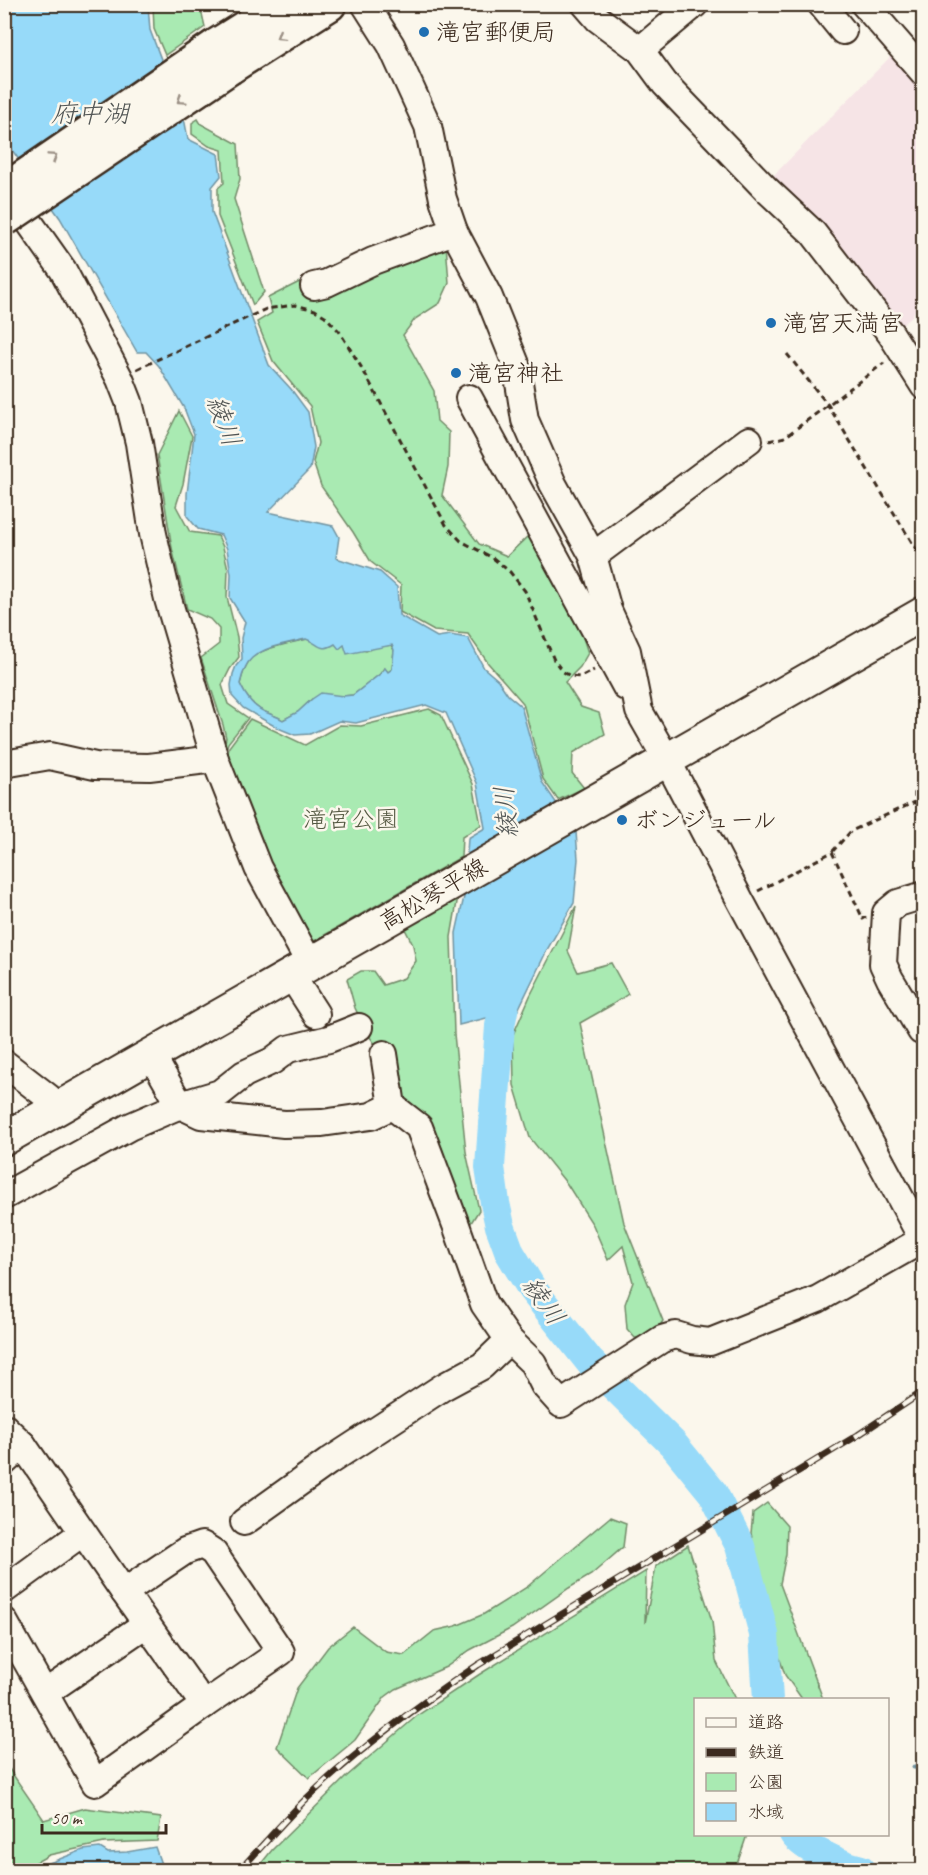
<svg xmlns="http://www.w3.org/2000/svg" width="928" height="1875" viewBox="0 0 928 1875" font-family="Caveat,'Klee One',sans-serif">
  <rect width="100%" height="100%" fill="#fbf7ec"/>
  <filter id="ink" filterUnits="userSpaceOnUse"><feTurbulence type="fractalNoise" baseFrequency=".0167" numOctaves="2"/><feDisplacementMap in="SourceGraphic" scale="12" xChannelSelector="R" yChannelSelector="G"/><feConvolveMatrix kernelMatrix="1 2 1 2 8 2 1 2 1" color-interpolation-filters="sRGB"/></filter>
  <g filter="url(#ink)">
    <polygon fill="#f6e4e6" points="894,53 923,87 923,287 913,315 894,332 771,178"/>
    <g fill="#a9eab2" stroke="#728a68" stroke-width="1.5">
      <polygon points="153,5 200,5 205,27 165,55 154,29"/>
      <polygon points="198,119 201,124 238,144 240,179 234,199 264,292 253,305 218,216 218,188 224,183 222,150 209,146 192,134 192,123"/>
      <polygon points="446,244 449,283 440,303 415,319 403,335 434,391 437,421 449,432 448,467 442,495 479,544 507,556 528,536 567,589 588,653 580,667 565,682 581,707 599,713 605,734 573,753 572,773 584,788 558,800 543,779 523,703 488,663 468,634 434,631 400,612 401,585 371,562 353,532 321,486 313,462 318,443 310,406 273,361 257,322 272,313 268,298 317,273 355,261"/>
      <polygon points="179,411 192,436 183,484 176,506 190,532 218,536 223,547 228,569 227,597 237,637 239,657 230,669 222,685 228,704 248,718 228,743 224,756 223,750 226,738 223,725 201,658 219,644 219,629 210,619 187,609 172,548 157,455"/>
      <path d="M307 639 344 645 366 651 376 647 391 645 394 650 392 669 388 672 384 668 380 674 353 695 312 699 298 712 283 720C277 716 272 715 265 712 253 707 245 695 240 684 242 676 244 668 249 661 258 648 291 643 307 639Z"/>
      <polygon points="429,709 441,715 473,784 481,825 462,837 461,857 309,944 274,878 226,762 229,747 250,719 305,745 340,725 361,726"/>
      <polygon points="458,896 451,937 454,1034 466,1152 479,1210 469,1226 463,1219 442,1148 423,1120 401,1102 378,1048 367,1033 355,1008 347,979 361,971 373,971 383,985 404,978 416,961 413,945 404,927"/>
      <polygon points="576,906 568,951 578,972 611,963 628,994 610,1006 580,1023 624,1223 663,1321 653,1335 635,1338 627,1329 625,1304 633,1282 623,1246 608,1260 593,1225 567,1184 530,1138 514,1085 513,1035 530,996"/>
      <polygon points="767,1503 787,1526 786,1554 780,1584 823,1699 802,1699 785,1675 770,1628 751,1533 753,1513"/>
      <polygon points="610,1517 626,1523 623,1547 591,1575 569,1588 512,1628 470,1650 446,1667 396,1689 385,1697 355,1740 309,1778 277,1747 297,1688 328,1647 353,1627 386,1652 404,1655 434,1631 456,1626 484,1614 527,1587"/>
      <polygon points="688,1545 712,1621 716,1661 735,1699 696,1700 696,1834 747,1835 735,1870 256,1870 272,1850 347,1776 418,1715 480,1674 646,1571 645,1623 656,1566"/>
      <polygon points="5,1763 44,1820 85,1808 161,1818 157,1841 104,1843 49,1855 22,1870 5,1870"/>
    </g>
    <g fill="#97daf9" stroke="#7294a1" stroke-width="1.5" fill-rule="evenodd">
      <path d="M5 5H148L150 30 185 123 188 139 218 154 221 176 212 187V212L269 365 291 389 308 412 314 447 310 469 268 512 333 526 339 537 336 558 380 572 397 587 399 615 437 637 450 635 468 638 484 668 498 680 508 695 521 706 542 782 576 832 578 859 574 903 548 948 518 1010 459 1025 456 933 464 897 468 838 485 828 477 783 446 713 426 705 356 723 339 721 310 734 295 735 278 728 243 708 232 696 231 685 233 674 236 666 242 659 241 638 245 622 230 598 231 574 227 549 221 535 198 529 187 516V494L194 434 184 408 159 366 146 352H137L60 218 5 140ZM306 639C320 644 320 653 335 644L339 649 344 645 347 654 392 645 394 650 392 669 388 672 385 668 380 674 353 695 343 696 321 693 312 699 298 712 283 720C277 716 272 715 265 712 253 707 245 695 240 684 242 675 245 664 252 658 266 646 289 643 306 639Z"/>
      <polygon points="155,1847 163,1870 36,1870 39,1867 83,1850 100,1848 108,1853 127,1852"/>
    </g>
    <g fill="none" stroke-linecap="round" stroke-linejoin="round">
      <polyline stroke="#7294a1" stroke-width="5" points="914,1767 924,1768"/>
      <g stroke="#97daf9" stroke-width="30">
        <polyline points="510,975 500,1026 490,1167 495,1203 500,1226 510,1253 532,1289 590,1362 673,1444 713,1493 740,1546 764,1634 768,1700"/>
        <path d="M794 1834C805 1849 843 1866 861 1870"/>
      </g>
      <g stroke="#3b2a1e" stroke-width="30">
        <g id="minor">
          <polyline points="365,4 391,45 428,126 443,199 454,231 489,297 516,364 525,420 553,484 593,556 608,610 627,651 639,711 667,760 740,900 924,1242"/>
          <polyline points="585,4 598,19 640,50 665,84 766,189 813,233 891,334 924,386"/>
          <polyline points="821,4 843,31"/>
          <polyline points="864,4 924,73"/>
          <polyline points="640,50 695,4"/>
          <polyline points="10,195 63,270 120,379 129,402 139,443 153,534 168,599 215,759 258,868 310,964"/>
          <polyline points="314,286 327,283 373,261 454,231"/>
          <polyline points="469,398 626,687"/>
          <polyline points="593,556 749,440"/>
          <polyline points="4,764 50,756 95,766 149,767 215,759"/>
          <polyline points="291,975 316,1014"/>
          <polyline points="921,1031 890,979 883,964 886,913 898,903 924,895"/>
          <polyline points="152,1056 180,1105 201,1115 284,1124 322,1123 371,1116 392,1106 384,1054"/>
          <polyline points="4,1063 48,1097 58,1108"/>
          <polyline points="392,1106 419,1127 456,1225 484,1304 509,1340 533,1363 544,1385 561,1404 662,1339 676,1335 692,1340 710,1342 818,1299 922,1240"/>
          <polyline points="4,1196 129,1127 180,1105 220,1093 244,1074 272,1061 288,1049 329,1039 359,1027"/>
          <polyline points="4,1427 23,1445 124,1592 204,1705 95,1783 4,1621"/>
          <polyline points="4,1462 23,1445"/>
          <polyline points="244,1522 328,1462 443,1387 482,1366 509,1340"/>
          <polyline points="4,1590 82,1533"/>
          <polyline points="124,1592 185,1551 202,1545 213,1552 281,1652 204,1705"/>
          <polyline points="45,1693 146,1624"/>
        </g>
      </g>
      <g stroke="#3b2a1e" stroke-width="36">
        <polyline id="major" points="4,1139 924,613"/>
      </g>
      <g stroke="#3b2a1e" stroke-width="38">
        <g id="highway">
          <polyline points="216,46 283,4"/>
          <polyline points="230,67 329,4"/>
        </g>
      </g>
      <g stroke="#3b2a1e" stroke-width="3" stroke-dasharray="6 4.5" stroke-linecap="butt">
        <polyline points="787,354 828,405 924,562"/>
        <polyline points="137,369 266,309 295,305 315,310 325,316 339,331 363,370 446,525 461,541 493,558 510,572 525,591 554,660 562,671 570,676 580,677 594,670"/>
        <polyline points="769,441 785,437 884,363"/>
        <polyline points="924,784 915,793 915,802 924,819"/>
        <polyline points="832,852 863,919 866,917"/>
        <polyline points="758,891 832,852 851,831 915,802"/>
      </g>
      <use href="#minor" stroke="#fbf7ec" stroke-width="26"/>
      <use href="#major" stroke="#fbf7ec" stroke-width="32"/>
      <use href="#highway" stroke="#fbf7ec" stroke-width="33"/>
      <g stroke="#3b2a1e" stroke-width="7">
        <path id="rail" d="M240 1870C261 1847 283 1822 305 1800 358 1749 417 1706 478 1665L858 1435 924 1391"/>
      </g>
      <use href="#rail" stroke="#fbf7ec" stroke-width="4.5" stroke-dasharray="14" stroke-linecap="butt"/>
      <g stroke="#3b2a1e" stroke-width="38" stroke-linecap="butt">
        <g id="highway-bridge">
          <polyline points="4,191 216,46"/>
          <polyline points="4,219 230,67"/>
        </g>
      </g>
      <use href="#highway-bridge" stroke="#fbf7ec" stroke-width="33"/>
    </g>
    <defs><path id="oneway-chevron" d="M-2-3.5L2.5 0L-2 3.5" fill="none" stroke-width="1.6" stroke-linecap="round" stroke-linejoin="round" transform="scale(1.5)"/></defs>
    <g stroke="#9b9085">
      <use href="#oneway-chevron" transform="translate(280 36) rotate(148)"/>
      <use href="#oneway-chevron" transform="translate(181 100) rotate(146)"/>
      <use href="#oneway-chevron" transform="translate(53 157) rotate(-34)"/>
    </g>
  </g>
  <g fill="#1f6fb2" stroke="#fbf7ec" stroke-width="2">
    <circle cx="424" cy="32" r="6"/>
    <circle cx="771" cy="323" r="6"/>
    <circle cx="456" cy="373" r="6"/>
    <circle cx="622" cy="820" r="6"/>
  </g>
  <g text-anchor="middle" dominant-baseline="central" stroke-width="5" stroke-linejoin="round" paint-order="stroke">
    <g font-size="24" fill="#3b2a1e" stroke="#fbf7ec" text-anchor="start">
      <text x="436" y="32">滝宮郵便局</text>
      <text x="783" y="323">滝宮天満宮</text>
      <text x="468" y="373">滝宮神社</text>
      <text x="634" y="820">ボンジュール</text>
    </g>
    <g font-size="24" fill="#565a43" stroke="#fbf7ec">
      <text x="351" y="819">滝宮公園</text>
    </g>
    <g font-size="24" fill="#3b2a1e" stroke="#fbf7ec">
      <text transform="translate(433 894) rotate(-30)">高松琴平線</text>
    </g>
    <g font-size="26" font-style="italic" fill="#525655" stroke="#fbf7ec">
      <text x="90" y="113">府中湖</text>
      <text transform="translate(224 421) rotate(70)">綾川</text>
      <text transform="translate(506 812) rotate(-95)">綾川</text>
      <text transform="translate(544 1301) rotate(55)">綾川</text>
    </g>
  </g>
  <rect width="928" height="1875" fill="none" stroke="#fbf7ec" stroke-width="24"/>
  <rect x="12" y="12" width="904" height="1851" fill="none" stroke="#3b2a1e" stroke-width="2" filter="url(#ink)"/>
  <rect x="694" y="1698" width="195" height="138" fill="#fbf7ec" stroke="#aea59a" stroke-width="1.5"/>
  <rect x="706" y="1718" width="30" height="9" fill="#fbf7ec" stroke="#aea59a" stroke-width="1.5"/>
  <text x="748" y="1728" font-size="18" fill="#3b2a1e">道路</text>
  <rect x="706" y="1748" width="30" height="9" fill="#3b2a1e" stroke="#aea59a" stroke-width="1.5"/>
  <text x="748" y="1758" font-size="18" fill="#3b2a1e">鉄道</text>
  <rect x="706" y="1773" width="30" height="18" fill="#a9eab2" stroke="#aea59a" stroke-width="1.5"/>
  <text x="748" y="1788" font-size="18" fill="#3b2a1e">公園</text>
  <rect x="706" y="1803" width="30" height="18" fill="#97daf9" stroke="#aea59a" stroke-width="1.5"/>
  <text x="748" y="1818" font-size="18" fill="#3b2a1e">水域</text>
  <path d="M42 1824v9h124v-9" fill="none" stroke="#3b2a1e" stroke-width="3"/>
  <text x="51" y="1824" font-size="18" fill="#3b2a1e" stroke="#fbf7ec" stroke-width="4.5" paint-order="stroke">50 m</text>
</svg>
